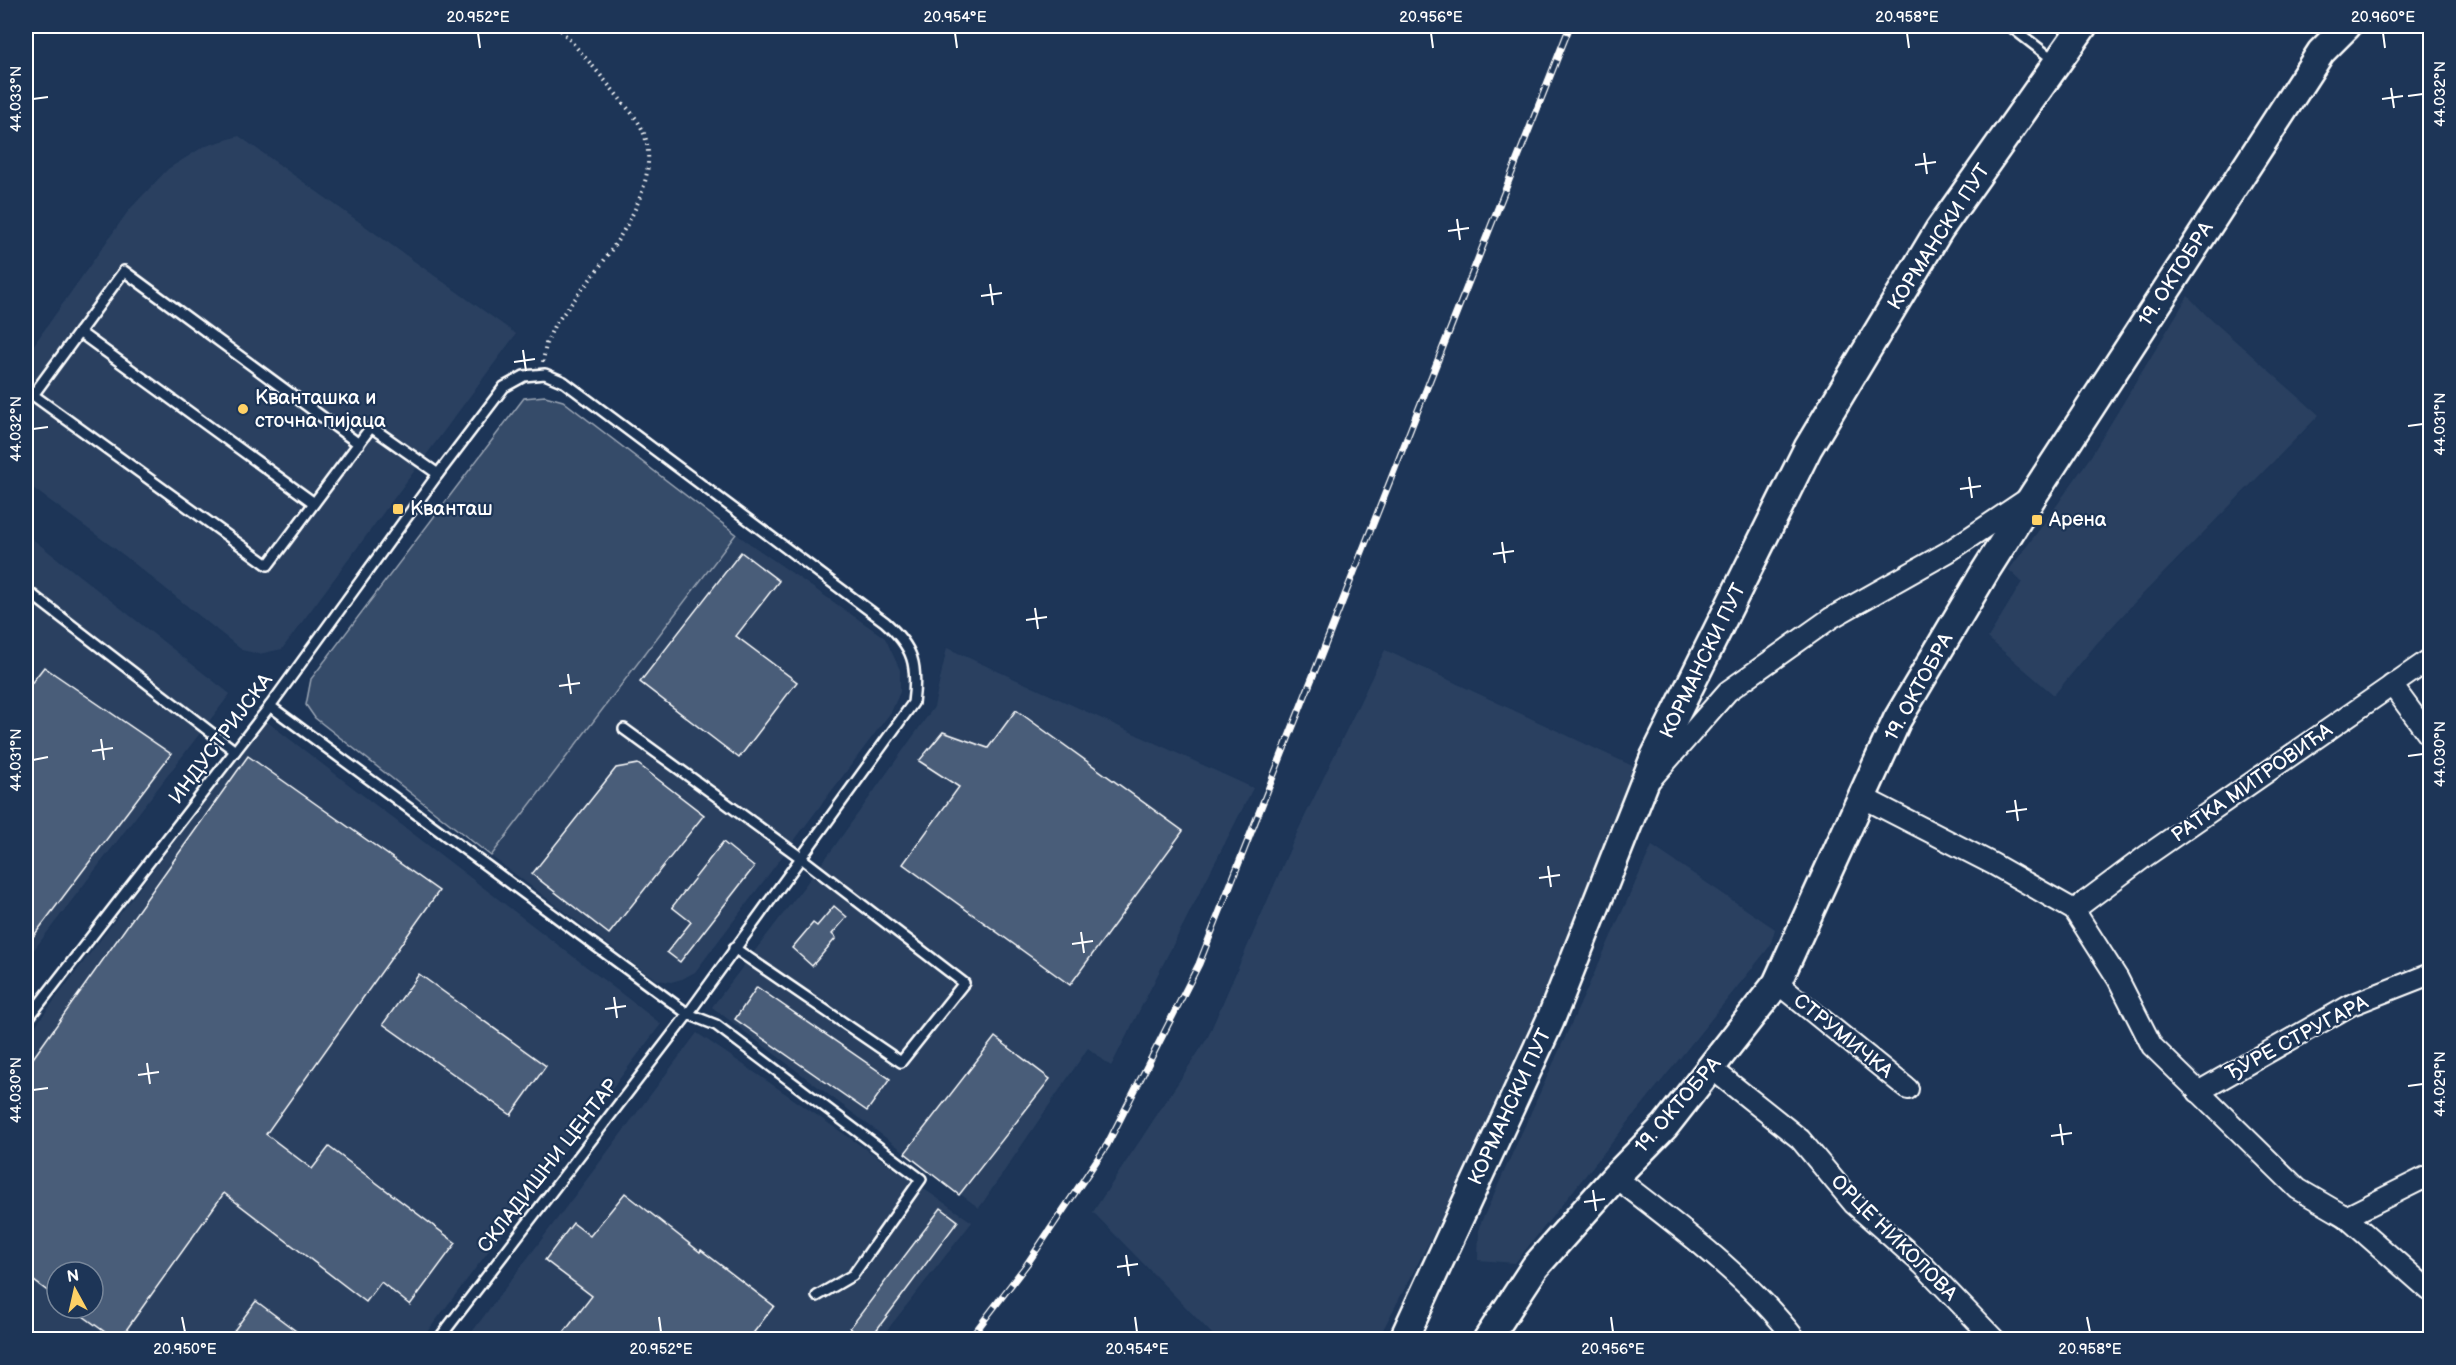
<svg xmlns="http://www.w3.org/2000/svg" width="2456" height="1365" viewBox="0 0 2456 1365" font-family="'Balsamiq Sans',sans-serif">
  <rect width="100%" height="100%" fill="#1d3557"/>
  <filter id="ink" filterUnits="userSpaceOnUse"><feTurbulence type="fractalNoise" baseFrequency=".0167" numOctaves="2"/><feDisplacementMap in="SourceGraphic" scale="12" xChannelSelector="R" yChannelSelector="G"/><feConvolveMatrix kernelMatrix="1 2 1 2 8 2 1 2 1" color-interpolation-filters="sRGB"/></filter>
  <g filter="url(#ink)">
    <g fill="#2a4161" fill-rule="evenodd">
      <polygon points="239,136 516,334 282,649 259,654 242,650 125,556 26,483 26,356 129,210 168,169 203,147"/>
      <polygon points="2188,296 2206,315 2319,415 2133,604 2097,643 2054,695 1988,638 2022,582 2009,570 2048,518 2091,456"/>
      <polygon points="26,534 230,694 26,960"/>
      <polygon points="736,534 885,638 900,670 900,692 891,712 695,972 682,979 671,982 658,980 643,971 491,856"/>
      <polygon points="947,648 1253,788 1111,1066 1088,1048 979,1208 712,1007 832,850 934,707"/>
      <polygon points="1385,650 1641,770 1542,999 1436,1229 1378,1339 1217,1339 1093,1212 1207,1039 1297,833"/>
      <path d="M266 721 661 1024 421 1340 26 1339V1038ZM57 1272H93V1308H57Z"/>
      <polygon points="1652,846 1775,929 1770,946 1515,1263 1478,1260 1479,1227"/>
      <polygon points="697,1033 972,1222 880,1339 466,1340"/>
    </g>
    <polygon fill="#364b69" stroke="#9aa5b4" stroke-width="1.5" points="545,396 563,401 736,534 491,856 315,718 306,705 311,679 524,398"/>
    <g fill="#4a5d79" stroke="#fff" stroke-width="1.5">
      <polygon points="741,552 779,581 736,636 797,682 739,758 640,682"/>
      <polygon points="44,667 171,754 26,946 26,690"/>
      <polygon points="1016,710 1183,831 1070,985 903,864 959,787 919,761 943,732 988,748"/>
      <polygon points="248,756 439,891 266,1134 312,1169 329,1147 456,1243 410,1305 381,1282 366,1302 224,1193 119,1340 116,1340 72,1308 93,1308 93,1272 57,1272 57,1298 26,1275 26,1068"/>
      <polygon points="638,764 704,815 609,934 532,874 616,768"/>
      <polygon points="723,842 754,867 680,962 667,952 691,922 672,907"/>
      <polygon points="834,906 847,917 832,934 836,938 812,966 792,948 813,923 817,926"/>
      <polygon points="419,974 546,1066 511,1115 383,1024"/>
      <polygon points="757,987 890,1079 867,1111 735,1019"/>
      <polygon points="995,1037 1050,1079 959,1195 905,1153"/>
      <polygon points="625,1193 700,1252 701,1250 774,1306 748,1340 558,1340 592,1296 545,1260 573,1223 590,1236"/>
      <polygon points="941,1208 958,1221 869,1340 865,1340 850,1328"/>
      <polygon points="256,1301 308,1340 227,1340"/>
    </g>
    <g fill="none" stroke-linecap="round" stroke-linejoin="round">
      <g stroke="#fff" stroke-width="14">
        <g id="lane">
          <polyline points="2010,26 2055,61"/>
          <polyline points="79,332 314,503"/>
          <path d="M359 444 124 271 33 395 268 565C302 519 337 473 371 427L438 474"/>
          <polyline points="26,590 235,751"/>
          <polyline points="270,706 688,1014 716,1025 921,1179 853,1275 817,1296"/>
          <polyline points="624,729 800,857 964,983 901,1062 734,948"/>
          <path d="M26 1021 270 706 438 474 504 387 524 376 545 374 564 382 885 622C914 648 918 665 913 703L688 1014 438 1340"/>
        </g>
      </g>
      <g stroke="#fff" stroke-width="24">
        <g id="street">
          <polyline points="2392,685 2430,737"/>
          <polyline points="1652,778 1728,691 1831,618 1948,552 2027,499"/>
          <polyline points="1862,797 1993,864 2074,910 2118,979 2152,1046 2298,1189 2346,1217 2430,1291"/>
          <polyline points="2074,910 2146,856 2430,659"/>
          <polyline points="1777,983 1908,1089"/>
          <polyline points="1711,1068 1800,1139 1854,1204 1923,1265 1995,1340"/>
          <polyline points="2198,1092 2351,1005 2430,974"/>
          <path d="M1615 1177C1678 1226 1747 1276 1796 1340"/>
          <polyline points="2346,1217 2430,1175"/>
        </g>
      </g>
      <g stroke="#fff" stroke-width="32">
        <g id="secondary">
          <polyline points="1403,1340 1550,1021 1655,756 1808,448 1939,230 2083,26"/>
          <polyline points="1487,1340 1535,1267 1615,1177 1665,1126 1777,983 1897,720 1986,570 2034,494 2321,52 2347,26"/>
        </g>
      </g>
      <path stroke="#fff" stroke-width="4" stroke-dasharray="1.5 4.5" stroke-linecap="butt" d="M543 362 546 344 554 326C589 278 675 188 640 125 635 116 626 107 620 99 600 74 579 50 557 26"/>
      <use href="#lane" stroke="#1d3557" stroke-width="9"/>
      <use href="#street" stroke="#1d3557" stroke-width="20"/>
      <use href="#secondary" stroke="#1d3557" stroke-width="27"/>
      <g stroke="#fff" stroke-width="7">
        <polyline id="rail" points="969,1340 1027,1264 1107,1145 1199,964 1570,26"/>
      </g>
      <use href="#rail" stroke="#1d3557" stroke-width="4.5" stroke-dasharray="14" stroke-linecap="butt"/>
    </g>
  </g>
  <path fill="none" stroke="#fff" stroke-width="2" d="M478 33 480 48M955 33 957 48M1431 33 1433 48M1907 33 1909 48M2383 33 2385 48M2391 88 2394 108M2408 96 2423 94M33 99 48 97M2382 99 2403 96M1924 153 1927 174M1915 165 1936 162M1457 219 1460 240M1448 231 1469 228M990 284 993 305M981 296 1002 293M523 350 526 371M514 362 535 359M2408 426 2423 424M33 429 48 427M1969 477 1972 498M1960 489 1981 486M1502 542 1505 563M1493 554 1514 551M1035 608 1038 629M1026 620 1047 617M568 674 571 694M559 686 580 683M101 739 104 760M92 751 113 748M2408 756 2423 754M33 760 48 757M2015 800 2018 821M2006 812 2027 809M1548 866 1551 887M1539 878 1560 875M1081 932 1084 953M1072 944 1093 941M614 997 617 1018M605 1009 626 1006M147 1063 150 1084M138 1075 159 1072M2408 1086 2423 1084M33 1090 48 1088M2060 1124 2063 1145M2051 1136 2072 1133M1593 1190 1596 1211M1584 1202 1605 1199M1126 1255 1129 1276M1117 1267 1138 1264M182 1317 185 1332M659 1317 661 1332M1135 1317 1137 1332M1611 1317 1613 1332M2087 1317 2090 1332"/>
  <g fill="#ffd166" stroke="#1d3557" stroke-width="2">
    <circle cx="243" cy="409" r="6"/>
    <rect x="392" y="503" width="12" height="12" rx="3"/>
    <rect x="2031" y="514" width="12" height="12" rx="3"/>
  </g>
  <g text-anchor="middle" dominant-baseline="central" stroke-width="4.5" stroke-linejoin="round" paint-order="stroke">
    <g font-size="20" fill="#fff" stroke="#1d3557">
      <text transform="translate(1939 237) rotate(-57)">КОРМАНСКИ ПУТ</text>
      <text transform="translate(2176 274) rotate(-57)">19. ОКТОБРА</text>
      <text transform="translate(1703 661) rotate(-64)">КОРМАНСКИ ПУТ</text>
      <text transform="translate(1919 687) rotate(-61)">19. ОКТОБРА</text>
      <text transform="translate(221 739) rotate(-53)">ИНДУСТРИЈСКА</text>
      <text transform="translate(2252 783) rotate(-35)">РАТКА МИТРОВИЋА</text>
      <text transform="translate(1843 1036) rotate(39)">СТРУМИЧКА</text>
      <text transform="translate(2297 1038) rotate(-28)">ЂУРЕ СТРУГАРА</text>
      <text transform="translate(1678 1105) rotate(-49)">19. ОКТОБРА</text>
      <text transform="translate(1510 1107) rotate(-65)">КОРМАНСКИ ПУТ</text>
      <text transform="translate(548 1166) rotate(-52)">СКЛАДИШНИ ЦЕНТАР</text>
      <text transform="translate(1894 1238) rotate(45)">ОРЦЕ НИКОЛОВА</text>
    </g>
    <g font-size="20" fill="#fff" stroke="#1d3557" text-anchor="start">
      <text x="255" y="398">Кванташка и<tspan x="255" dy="23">сточна пијаца</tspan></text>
      <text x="410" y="509">Кванташ</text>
      <text x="2049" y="520">Арена</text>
    </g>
  </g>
  <rect width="2456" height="1365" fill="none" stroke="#1d3557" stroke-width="66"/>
  <g transform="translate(75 1290) rotate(352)"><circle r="28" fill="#1d3557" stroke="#77869a" stroke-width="1.5"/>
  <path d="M0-4.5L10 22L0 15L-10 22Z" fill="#ffd166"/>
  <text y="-9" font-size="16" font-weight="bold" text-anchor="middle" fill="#ffffff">N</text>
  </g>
  <rect x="33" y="33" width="2390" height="1299" fill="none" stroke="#fff" stroke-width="2"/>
  <g font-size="15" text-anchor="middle" fill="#fff">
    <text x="478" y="22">20.952°E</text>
    <text x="955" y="22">20.954°E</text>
    <text x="1431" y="22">20.956°E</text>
    <text x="1907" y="22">20.958°E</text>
    <text x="2383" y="22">20.960°E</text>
    <text transform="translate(2440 94) rotate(-90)" y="5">44.032°N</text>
    <text transform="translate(16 99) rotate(-90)" y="5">44.033°N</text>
    <text transform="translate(2440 424) rotate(-90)" y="5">44.031°N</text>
    <text transform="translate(16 429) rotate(-90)" y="5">44.032°N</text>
    <text transform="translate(2440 754) rotate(-90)" y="5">44.030°N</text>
    <text transform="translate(16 760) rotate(-90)" y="5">44.031°N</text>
    <text transform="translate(2440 1084) rotate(-90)" y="5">44.029°N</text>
    <text transform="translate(16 1090) rotate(-90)" y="5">44.030°N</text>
    <text x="185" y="1354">20.950°E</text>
    <text x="661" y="1354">20.952°E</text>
    <text x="1137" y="1354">20.954°E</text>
    <text x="1613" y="1354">20.956°E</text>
    <text x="2090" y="1354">20.958°E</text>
  </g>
</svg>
